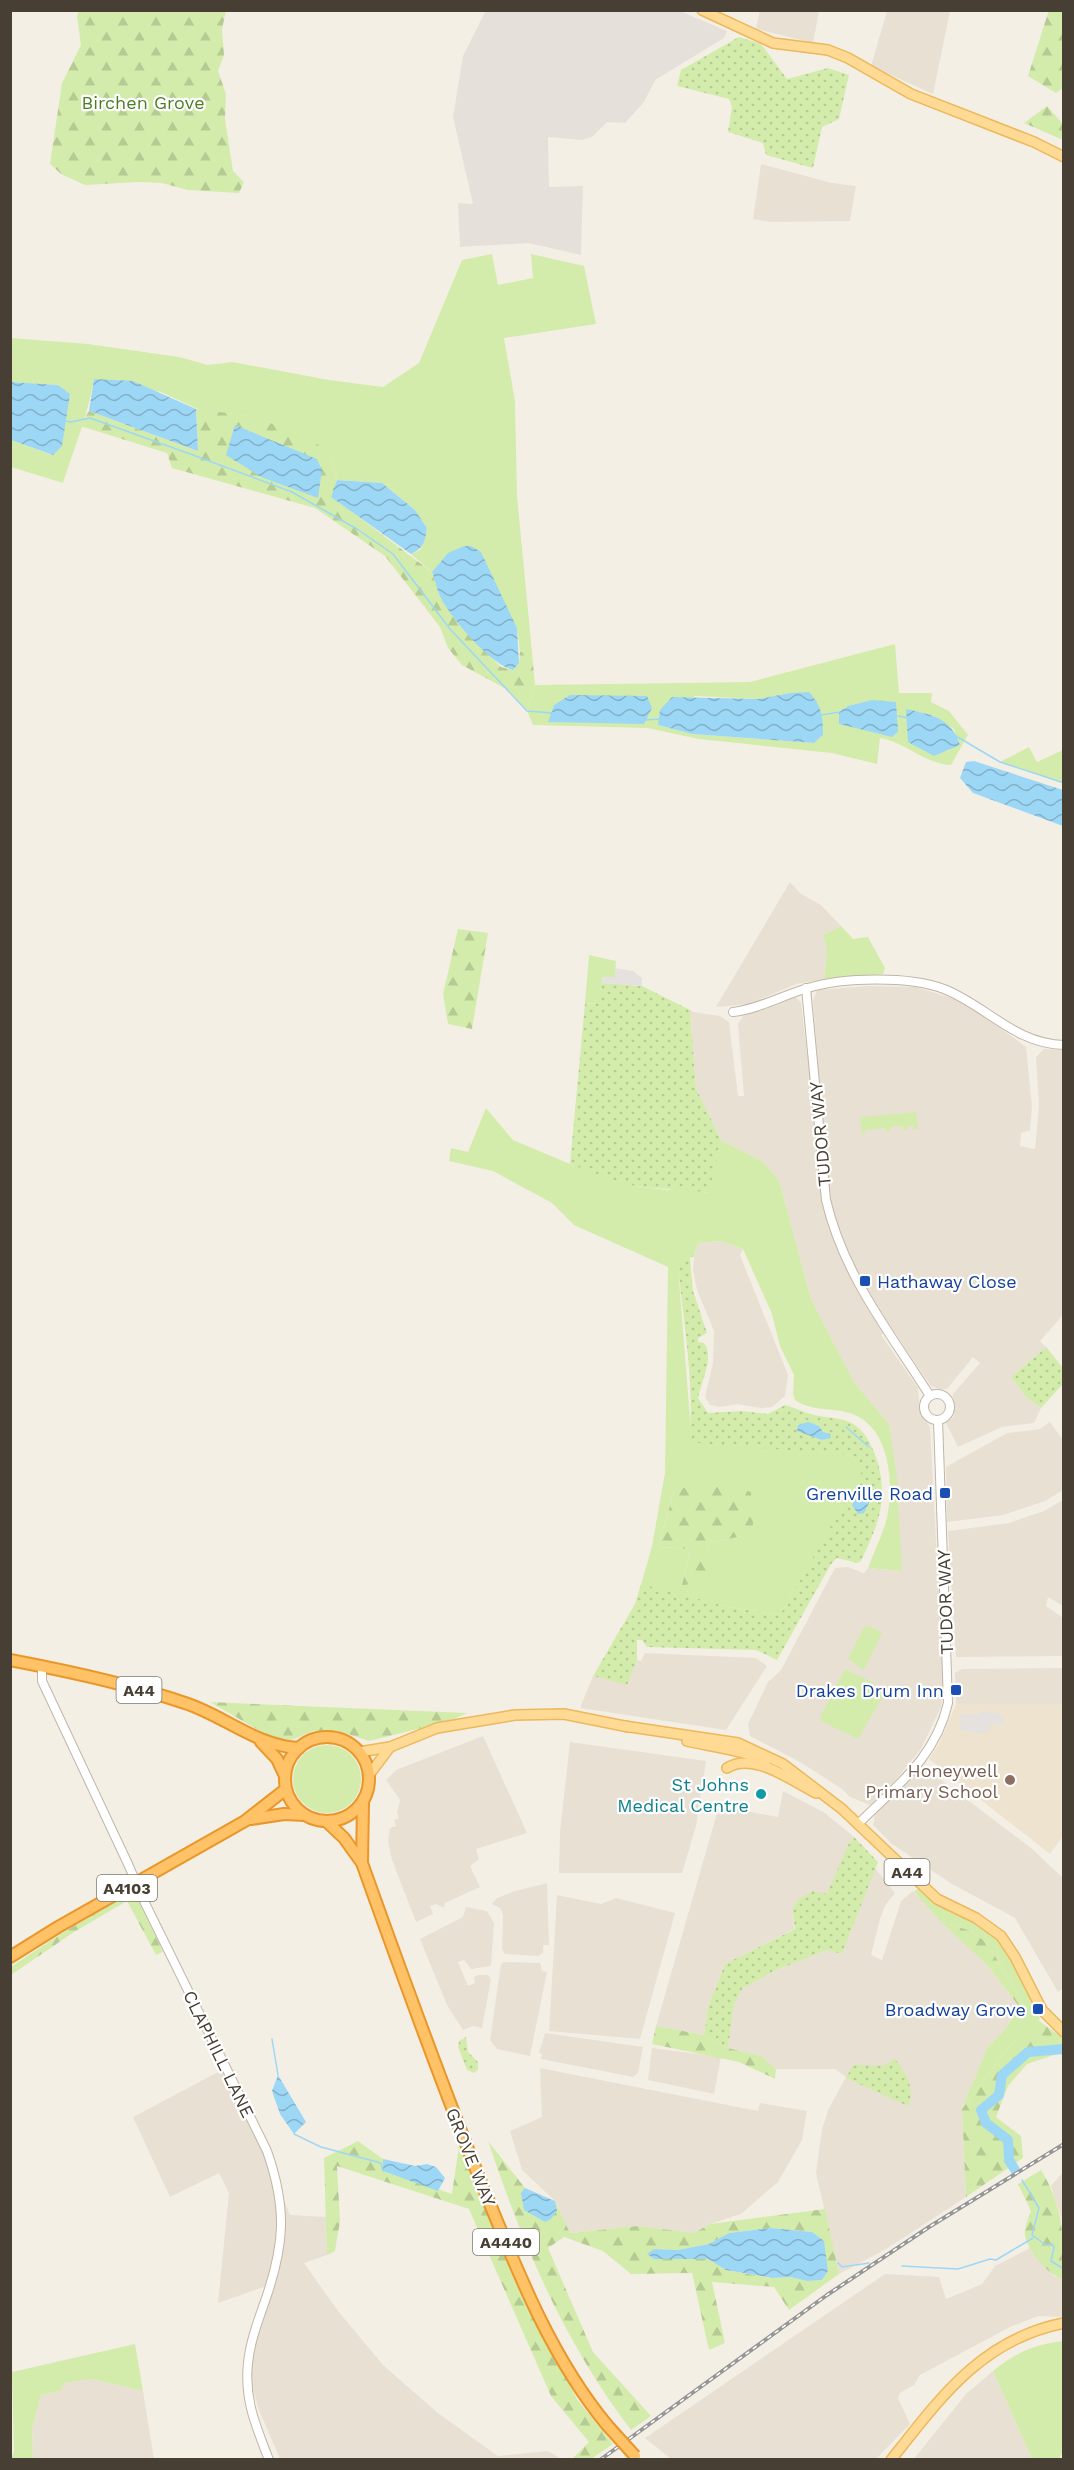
<svg xmlns="http://www.w3.org/2000/svg" width="1074" height="2470" viewBox="0 0 1074 2470" font-family="'Work Sans',sans-serif">
  <defs>
    <pattern id="forest-firs" width="22" height="20" patternUnits="userSpaceOnUse" patternTransform="scale(1.5)"><rect width="22" height="20" fill="#d3ecab"/><path d="M5 1l3.5 6h-7zM16 11l3.5 6h-7z" fill="#b6cb94"/></pattern>
    <pattern id="park-dots" width="8" height="8" patternUnits="userSpaceOnUse" patternTransform="scale(1.5)"><rect width="8" height="8" fill="#d3ecab"/><path d="M2 2h.1M6 6h.1" fill="none" stroke="#b6cb94" stroke-width="1.8" stroke-linecap="round"/></pattern>
    <pattern id="water-waves" width="16" height="10" patternUnits="userSpaceOnUse" patternTransform="scale(1.5)"><rect width="16" height="10" fill="#9dd7f6"/><path d="M0 5q4-4 8 0t8 0" fill="none" stroke="#82b0c8"/></pattern>
  </defs>
  <rect width="100%" height="100%" fill="#f4efe5"/>
  <g fill="#e8e0d3">
    <polygon points="760,10 819,11 813,43 756,29"/>
    <polygon points="887,11 950,11 933,94 871,66"/>
    <polygon points="761,164 832,183 856,186 850,221 771,222 753,219"/>
    <polygon points="790,882 801,894 821,905 841,926 823,935 827,950 824,979 796,984 749,1004 716,1007"/>
    <polygon points="867,986 916,987 965,1002 1026,1047 1032,1106 1030,1130 1021,1133 1020,1146 1035,1149 1039,1106 1036,1057 1044,1049 1063,1050 1063,1315 1040,1341 1046,1347 1011,1377 1026,1397 1041,1408 1034,1423 1002,1427 958,1447 946,1423 954,1417 953,1394 980,1363 973,1357 947,1389 939,1389 931,1386 892,1329 881,1335 918,1388 920,1413 930,1427 944,1690 941,1707 921,1749 894,1782 870,1805 850,1797 842,1789 800,1762 750,1736 748,1724 768,1682 781,1670 835,1568 848,1567 864,1573 868,1568 902,1571 889,1424 854,1382 811,1299 779,1180 762,1161 721,1140 696,1088 690,1010 693,1012 720,1016 729,1022 738,1096 744,1096 738,1024 743,1016 795,996 801,1003 807,1054 817,1054 813,1001 817,990"/>
    <polygon points="721,1241 743,1249 740,1255 788,1375 785,1396 772,1407 761,1408 737,1404 720,1407 710,1405 705,1397 713,1363 714,1331 697,1290 693,1270 694,1256 698,1243"/>
    <polygon points="1050,1422 1063,1440 1063,1490 1045,1501 1003,1515 947,1522 946,1467 1007,1433 1040,1429"/>
    <polygon points="1063,1500 1063,1606 1048,1597 1046,1606 1063,1618 1063,1656 956,1657 948,1531 1009,1523 1044,1511"/>
    <polygon points="645,1653 756,1658 767,1666 726,1730 580,1708 593,1676 627,1684 637,1660 641,1661"/>
    <polygon points="1063,1668 1063,1704 956,1704 955,1673 962,1669"/>
    <polygon points="483,1736 527,1833 476,1849 479,1859 470,1866 480,1887 445,1903 444,1908 436,1904 430,1906 433,1914 416,1922 392,1860 388,1841 390,1828 396,1826 394,1820 399,1818 397,1812 400,1800 386,1780 396,1770"/>
    <polygon points="570,1742 706,1761 696,1826 682,1873 559,1873 560,1832"/>
    <polygon points="927,1769 1031,1848 1063,1878 1064,1988 1058,1992 1015,1918 952,1884 892,1844 873,1825 875,1814 920,1770"/>
    <polygon points="783,1791 825,1813 854,1837 848,1845 832,1888 827,1895 792,1910 794,1929 725,1964 708,2007 704,2035 656,2026 719,1806 778,1817"/>
    <polygon points="875,1868 895,1893 886,1904 880,1919 871,1955 882,1960 901,1901 913,1891 987,1965 1018,2005 1006,2028 987,2048 962,2109 966,2197 888,2248 839,2274 816,2173 822,2129 829,2108 846,2077 835,2069 776,2069 761,2056 728,2048 734,2005 742,1989 774,1971 827,1950 842,1954"/>
    <polygon points="547,1883 549,1945 543,1945 543,1953 538,1956 505,1954 502,1949 503,1915 500,1908 492,1904 497,1898 515,1891"/>
    <polygon points="557,1895 601,1904 616,1898 675,1913 640,2039 549,2031"/>
    <polygon points="466,1907 487,1911 494,1923 491,1966 471,1969 464,1960 458,1962 468,1986 475,1983 474,1977 478,1975 488,1975 491,1979 482,2028 473,2026 463,2030 447,2005 420,1939 463,1917"/>
    <polygon points="504,1962 540,1963 542,1971 547,1972 530,2056 497,2049 490,2040 501,1964"/>
    <polygon points="545,2033 643,2047 638,2073 633,2077 541,2059 542,2054 539,2053"/>
    <polygon points="652,2048 721,2057 714,2094 648,2080"/>
    <polygon points="540,2068 758,2111 760,2103 807,2111 802,2140 778,2182 741,2214 710,2224 694,2233 638,2226 570,2233 555,2201 522,2170 510,2131 542,2117"/>
    <polygon points="222,2070 252,2124 290,2215 326,2217 327,2255 304,2263 338,2311 383,2365 439,2414 498,2456 548,2451 561,2459 280,2459 259,2410 251,2384 251,2363 270,2285 218,2303 229,2193 219,2173 170,2197 133,2117"/>
    <polygon points="1063,2172 1063,2223 1051,2186"/>
    <polygon points="1030,2248 1054,2276 1063,2280 1063,2317 1038,2316 1010,2327 920,2375 914,2385 900,2393 898,2398 910,2424 876,2459 671,2459 645,2438 885,2274 939,2277 946,2299 982,2284 995,2266"/>
    <polygon points="993,2371 1032,2459 913,2460 966,2394"/>
    <polygon points="91,2379 143,2391 154,2459 33,2459 32,2429 41,2395 60,2391 65,2383"/>
  </g>
  <polygon fill="#e6e0da" points="486,10 680,11 727,31 724,38 655,80 644,102 625,123 607,122 592,137 582,140 548,137 549,187 583,186 581,255 528,243 460,247 458,203 473,204 453,117 463,56"/>
  <polygon fill="#eee3ce" points="956,1704 1063,1704 1063,1836 1050,1854 929,1759 939,1744"/>
  <g fill="#d3ecab" fill-rule="evenodd">
    <path d="M492 254 498 285 533 278 531 254 584 266 596 324 504 338 515 401 517 496 532 652H520L517 628 448 553 432 572 411 554 420 550 427 528 415 510 382 483 337 480 331 455 310 439 251 416 200 410 161 392 94 379C88 415 74 448 63 483L11 467V440L52 455 70 395 58 385 11 382 10 338 88 344 179 357 208 365 232 362 329 380 383 387 419 363 462 260Z"/>
    <path d="M895 644 899 693H932L931 702 949 711 968 735 951 765C925 764 905 742 880 738L877 764 832 753 699 739 647 728 533 725 527 711 535 685 750 682ZM790 693 823 735 814 743 692 734 658 725 695 696 758 699ZM906 709 934 716 955 730 950 750 942 752Z"/>
    <polygon points="1029,747 1037,762 1063,750 1063,783 1000,762"/>
    <polygon points="841,926 853,939 868,937 885,968 883,974 824,979 827,950 823,935"/>
    <polygon points="589,955 616,961 615,977 603,977 597,1004 585,1003"/>
    <path d="M486 1108 513 1140 570 1164 640 1187 668 1190 682 1187 708 1193 721 1140 762 1161 779 1180 811 1299 854 1382 889 1424 897 1479 902 1571 868 1568C873 1554 880 1540 885 1525 895 1492 892 1433 857 1416 838 1406 813 1413 795 1400L793 1394 794 1375 780 1346 772 1314 743 1249 721 1241 698 1243 678 1268 691 1431 764 1447 850 1455 865 1468 780 1615 730 1607 641 1585 652 1546 665 1473 668 1267 574 1225 552 1203 493 1171 449 1161 451 1148 468 1152ZM674 1491 742 1536 710 1543 682 1585 691 1549 658 1547Z"/>
    <polygon points="916,1112 918,1129 913,1129 913,1125 907,1126 907,1130 903,1130 902,1126 890,1127 890,1131 886,1132 885,1128 865,1130 865,1134 862,1134 860,1117"/>
    <polygon points="869,1626 882,1633 864,1670 848,1659 864,1627"/>
    <polygon points="845,1669 874,1683 872,1686 884,1694 858,1739 821,1721 820,1717"/>
    <circle cx="327" cy="1779" r="34"/>
    <polygon points="918,1889 939,1904 981,1924 999,1939 1012,1958 1040,2019 1011,2044 962,2109 987,2048 1006,2028 1016,2011 1027,2009 987,1943 971,1931 940,1921 914,1891"/>
    <path d="M1063 2341 1064 2449 1059 2459H1032L993 2371C1017 2352 1033 2345 1063 2341Z"/>
    <polygon points="135,2344 143,2391 91,2379 65,2383 60,2391 41,2395 32,2429 33,2459 11,2460 14,2451 12,2372"/>
  </g>
  <g fill="url(#forest-firs)" fill-rule="evenodd">
    <polygon points="1049,10 1063,11 1063,88 1056,93 1028,76"/>
    <polygon points="79,11 226,11 222,29 224,55 218,71 226,94 225,119 233,171 244,182 239,193 188,190 162,183 138,182 85,185 61,174 50,164 62,83 81,45 77,16"/>
    <polygon points="1047,106 1063,124 1063,140 1024,123"/>
    <polygon points="196,409 251,416 310,438 331,455 337,480 332,497 432,572 440,596 468,634 501,667 513,670 519,663 520,652 532,652 535,685 527,711 506,689 462,665 448,648 440,627 385,556 315,508 172,468 167,453 80,426 89,411 198,451"/>
    <polygon points="458,929 488,933 472,1029 448,1024 443,994"/>
    <polygon points="712,1480 751,1492 753,1525 742,1536 710,1543 706,1549 709,1583 682,1585 691,1549 658,1547 674,1491"/>
    <polygon points="210,1702 467,1713 450,1721 369,1741 342,1732 313,1731 292,1740 272,1738"/>
    <polygon points="134,1891 163,1952 156,1955 127,1901 74,1932 11,1975 12,1966 67,1930"/>
    <polygon points="940,1921 971,1931 987,1943 1027,2009 1017,2010 1018,2005 987,1965"/>
    <polygon points="1038,2020 1063,2038 1063,2052 1027,2064 1008,2086 996,2117 1021,2136 1023,2158 966,2197 962,2109 1011,2044"/>
    <polygon points="656,2026 704,2035 728,2048 761,2056 776,2069 775,2079 739,2062 652,2044"/>
    <polygon points="358,2141 383,2159 383,2171 452,2194 459,2146 555,2358 577,2399 613,2444 591,2459 572,2459 589,2442 551,2396 469,2209 337,2166 340,2221 335,2251 327,2255 324,2158"/>
    <path d="M488 2141 525 2188 524 2210 551 2219 555 2201 570 2233 638 2226 694 2233 710 2224 825 2209 839 2274 789 2310 774 2287 712 2282 725 2343 709 2350 692 2273 631 2274 603 2251 564 2237 548 2248 593 2352 651 2416 631 2430C565 2344 522 2243 488 2141ZM771 2228 812 2232 828 2271 822 2280 807 2281 790 2277 771 2278 726 2270 709 2259 685 2257 654 2249 677 2250 709 2244 729 2233Z"/>
    <path d="M1041 2170C1064 2208 1064 2236 1063 2280 1048 2274 1022 2247 1025 2229 1026 2223 1029 2216 1031 2211L1018 2184Z"/>
  </g>
  <g fill="url(#park-dots)">
    <polygon points="739,37 761,44 787,79 828,68 849,75 839,119 822,127 813,168 766,155 763,143 728,132 732,107 729,99 677,86 681,70"/>
    <path d="M602 983 642 986 690 1010 696 1088 721 1140 709 1193C686 1188 665 1190 643 1187 619 1184 593 1172 570 1164L585 1003 596 1004Z"/>
    <path d="M698 1243 694 1256 690 1258 693 1291 707 1333 698 1338V1342L704 1343C715 1355 701 1383 698 1398L708 1413 741 1411 768 1414 785 1405C794 1407 802 1412 811 1414 826 1419 841 1416 855 1425 867 1434 872 1446 877 1460 889 1500 878 1525 861 1561L858 1563 837 1558 831 1564 777 1660 756 1650 647 1647 642 1640H637V1660L627 1685 593 1676 635 1604 641 1584 730 1607 780 1615 864 1468 850 1455 687 1442C698 1409 682 1308 678 1268L688 1252Z"/>
    <polygon points="1046,1347 1063,1368 1063,1384 1041,1408 1026,1397 1011,1377"/>
    <polygon points="854,1837 878,1862 842,1954 827,1950 774,1971 742,1989 734,2005 728,2048 704,2035 708,2007 725,1964 795,1929 792,1910 798,1900 812,1891 827,1894 848,1845"/>
    <polygon points="466,2037 468,2052 478,2062 478,2070 474,2073 467,2070 458,2047 459,2041"/>
    <path d="M895 2059C906 2072 916 2090 908 2106L846 2078 853 2065 883 2066Z"/>
  </g>
  <g fill="#e5e1de">
    <polygon points="615,968 633,971 642,978 642,986 602,983 603,977 615,977"/>
    <polygon points="980,1710 1000,1714 1004,1720 1001,1726 992,1723 990,1730 982,1734 960,1730 961,1714 979,1715"/>
  </g>
  <g fill="url(#water-waves)">
    <polygon points="94,379 133,381 196,409 198,451 89,411"/>
    <polygon points="11,382 58,385 70,394 62,446 53,455 11,440"/>
    <polygon points="235,425 317,459 322,470 318,498 261,477 226,455"/>
    <path d="M337 480 382 483 415 510 427 528C425 541 424 548 411 554L331 497Z"/>
    <path d="M464 546H471L481 552 517 628 519 663 513 670C490 664 449 617 439 594 436 587 435 579 432 572L448 553Z"/>
    <path d="M809 692C822 706 823 717 823 735L814 743 692 734 658 725 660 710 672 697 758 699 790 693Z"/>
    <polygon points="570,695 647,696 652,708 644,724 548,722 554,705"/>
    <polygon points="872,700 896,702 898,732 892,737 839,724 839,712 848,706"/>
    <path d="M906 709C932 715 951 717 960 745L934 756 908 742Z"/>
    <polygon points="974,761 1063,790 1063,826 973,793 960,778 966,762"/>
    <polygon points="808,1422 819,1426 823,1432 830,1434 831,1438 822,1440 797,1431 798,1425"/>
    <polygon points="862,1488 869,1488 871,1499 864,1513 858,1514 852,1505"/>
    <polygon points="278,2075 306,2122 294,2134 280,2114 272,2091"/>
    <polygon points="383,2159 415,2166 427,2164 436,2167 445,2178 438,2191 383,2171"/>
    <polygon points="525,2188 555,2201 557,2211 551,2219 545,2222 524,2210 521,2193"/>
    <polygon points="771,2228 812,2232 824,2241 828,2271 822,2280 807,2281 790,2277 772,2278 726,2270 708,2259 654,2259 647,2254 654,2249 677,2250 709,2244 729,2233"/>
  </g>
  <g fill="none" stroke-linecap="round" stroke-linejoin="round">
    <g stroke="#9dd7f6" stroke-width="1.5">
      <polyline points="65,421 71,422 90,418 193,455 292,492 357,529 393,554 450,629 527,711 553,713"/>
      <polyline points="821,715 840,712"/>
      <polyline points="898,716 908,718"/>
      <polyline points="644,720 661,719"/>
      <polyline points="956,736 1000,762 1064,783"/>
      <polyline points="846,1427 869,1447"/>
      <polyline points="272,2039 278,2075"/>
      <polyline points="294,2134 321,2147 381,2163 383,2171"/>
      <polyline points="1022,2180 1039,2208 1032,2235 1046,2245 1052,2244 1054,2247 1051,2261 1064,2269"/>
      <polyline points="838,2263 842,2267 869,2263"/>
      <polyline points="902,2266 958,2269 990,2259 996,2260 1033,2238"/>
    </g>
    <polyline stroke="#9dd7f6" stroke-width="10" points="1015,2170 1009,2160 1008,2140 986,2123 981,2110 999,2095 1002,2075 1028,2052 1064,2049"/>
    <g stroke="#c0b6a7" stroke-width="10">
      <g id="minor">
        <path d="M806 988 826 1200C844 1276 889 1331 930 1396"/>
        <path d="M733 1012C759 1009 783 995 808 988 843 977 910 976 944 989 987 1006 1015 1044 1064 1045"/>
        <circle cx="937" cy="1407" r="13"/>
        <polyline points="42,1666 42,1681 128,1864"/>
        <path d="M858 1824C896 1786 935 1759 948 1703L938 1420"/>
        <path d="M145 1903 267 2151C287 2208 285 2244 265 2301 258 2321 250 2342 248 2363 244 2400 256 2426 269 2460"/>
      </g>
    </g>
    <g stroke="#ecb85b" stroke-width="12">
      <g id="major">
        <polyline points="702,10 773,43 828,50 848,58 911,94 1034,142 1064,157"/>
        <polyline points="624,1726 738,1743 783,1764 842,1809 937,1899 976,1918 1001,1936 1015,1957 1042,2010 1064,2032"/>
        <path d="M687 1741C713 1747 741 1750 766 1761"/>
        <polyline points="359,1752 390,1747 437,1728 515,1715 564,1714 629,1727"/>
        <path d="M727 1768C753 1751 792 1781 816 1793"/>
        <polyline points="369,1775 390,1747"/>
        <path d="M891 2460C940 2398 982 2339 1064 2323"/>
      </g>
    </g>
    <g stroke="#e9972b" stroke-width="14">
      <g id="highway">
        <path d="M10 1660C68 1671 129 1684 185 1703 225 1716 256 1746 299 1748"/>
        <circle cx="327" cy="1779" r="42"/>
        <polyline points="261,1742 277,1759 285,1776"/>
        <polyline points="251,1819 284,1814 305,1815"/>
        <path d="M326 1821 344 1838 362 1863C401 1972 440 2080 483 2187 517 2270 550 2356 607 2425"/>
        <polyline points="362,1862 363,1803"/>
        <polyline points="10,1957 58,1927 245,1821 286,1789"/>
      </g>
    </g>
    <use href="#minor" stroke="#fff" stroke-width="8"/>
    <use href="#major" stroke="#ffda94" stroke-width="9"/>
    <use href="#highway" stroke="#ffc266" stroke-width="10"/>
    <g stroke="#969696" stroke-width="4">
      <polyline id="rail" points="600,2460 827,2295 929,2227 1064,2144"/>
    </g>
    <use href="#rail" stroke="#fff" stroke-width="1.5" stroke-dasharray="4.5" stroke-linecap="butt"/>
    <g stroke="#c0b6a7" stroke-width="10" stroke-linecap="butt">
      <polyline id="minor-bridge" points="128,1864 145,1903"/>
    </g>
    <g stroke="#e9972b" stroke-width="14" stroke-linecap="butt">
      <polyline id="highway-bridge" points="607,2425 635,2456"/>
    </g>
    <use href="#minor-bridge" stroke="#fff" stroke-width="8"/>
    <use href="#highway-bridge" stroke="#ffc266" stroke-width="10"/>
  </g>
  <g fill="#1a4fb4" stroke="#fff" stroke-width="2">
    <rect x="859" y="1275" width="12" height="12" rx="3"/>
    <rect x="939" y="1487" width="12" height="12" rx="3"/>
    <rect x="950" y="1684" width="12" height="12" rx="3"/>
    <rect x="1032" y="2003" width="12" height="12" rx="3"/>
  </g>
  <circle fill="#8d6e63" stroke="#fff" stroke-width="2" cx="1010" cy="1780" r="6"/>
  <circle fill="#0f9aa8" stroke="#fff" stroke-width="2" cx="761" cy="1794" r="6"/>
  <g text-anchor="middle" dominant-baseline="central" stroke-width="4.5" stroke-linejoin="round" paint-order="stroke">
    <g fill="#fff" stroke="#7e7971" stroke-width="1.5">
      <rect x="116.5" y="1677" width="45" height="26" rx="4.5"/>
      <rect x="884.5" y="1859" width="45" height="26" rx="4.5"/>
      <rect x="97" y="1875" width="60" height="26" rx="4.5"/>
      <rect x="473" y="2229" width="66" height="26" rx="4.5"/>
    </g>
    <g font-size="16" font-weight="bold" fill="#473f34">
      <text x="139" y="1690">A44</text>
      <text x="907" y="1872">A44</text>
      <text x="127" y="1888">A4103</text>
      <text x="506" y="2242">A4440</text>
    </g>
    <g font-size="18" fill="#4b7d23" stroke="#fff">
      <text x="143" y="102">Birchen Grove</text>
    </g>
    <g font-size="18" fill="#473f34" stroke="#fff">
      <text transform="translate(820 1134) rotate(-95)">TUDOR WAY</text>
      <text transform="translate(945 1602) rotate(-92)">TUDOR WAY</text>
      <text transform="translate(219 2054) rotate(64)">CLAPHILL LANE</text>
      <text transform="translate(471 2157) rotate(68)">GROVE WAY</text>
    </g>
    <g font-size="18" fill="#164399" stroke="#fff" text-anchor="end">
      <text x="877" y="1281" text-anchor="start">Hathaway Close</text>
      <text x="933" y="1493">Grenville Road</text>
      <text x="944" y="1690">Drakes Drum Inn</text>
      <text x="1026" y="2009">Broadway Grove</text>
    </g>
    <g font-size="18" fill="#785e54" stroke="#fff" text-anchor="end">
      <text x="998" y="1770">Honeywell<tspan x="998" dy="21">Primary School</tspan></text>
    </g>
    <g font-size="18" fill="#0d838f" stroke="#fff" text-anchor="end">
      <text x="749" y="1784">St Johns<tspan x="749" dy="21">Medical Centre</tspan></text>
    </g>
  </g>
  <rect width="1074" height="2470" fill="none" stroke="#473f34" stroke-width="24"/>
</svg>
